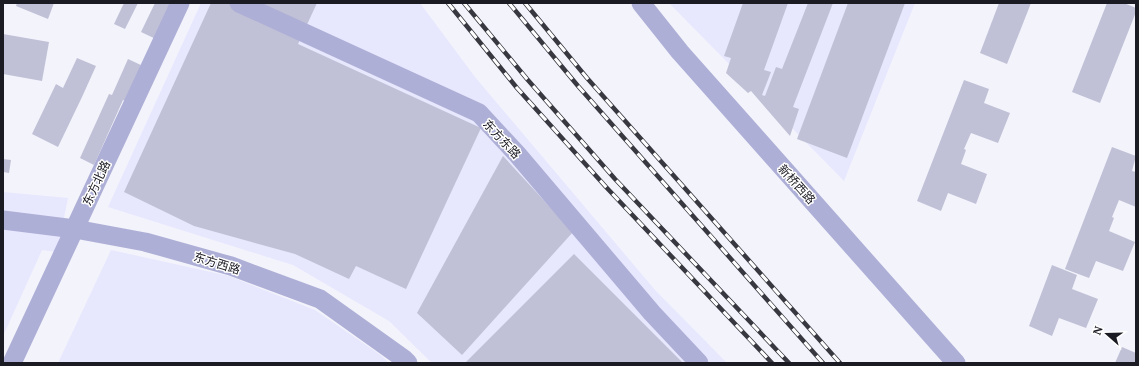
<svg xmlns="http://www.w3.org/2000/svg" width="1139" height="366" viewBox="0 0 1139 366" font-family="'PT Serif','Noto Sans SC',serif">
  <rect width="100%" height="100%" fill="#f3f3fc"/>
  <g fill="#e7e7fe">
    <polygon points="201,3 420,3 475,77 655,290 727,363 432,363 389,321 293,265 108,207"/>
    <polygon points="669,3 915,3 844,181 670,4"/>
    <polygon points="3,192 68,198 57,252 42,250 3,336"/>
    <polygon points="111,250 229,276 315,310 382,356 389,363 58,363"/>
  </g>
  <g fill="#c0c1d6">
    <polygon points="17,3 54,3 48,19 16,6"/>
    <polygon points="124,3 138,3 125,29 114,24"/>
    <polygon points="155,3 175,3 158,40 141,32"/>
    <polygon points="211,3 317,3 298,44 481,128 406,289 356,266 349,279 295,254 194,226 124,192"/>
    <polygon points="743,3 788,3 764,70 771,72 762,95 765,96 776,67 782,69 808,3 833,3 793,107 799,109 790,136 751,91 748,93 726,73 731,58 724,56"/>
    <polygon points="848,3 905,3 847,158 797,139"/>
    <polygon points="999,3 1031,3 1007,64 980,53"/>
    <polygon points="1107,3 1124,3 1136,8 1136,12 1100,103 1072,92"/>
    <polygon points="3,34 49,42 42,81 3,74"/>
    <polygon points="77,58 96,66 82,97 58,147 32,134 56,84 63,88"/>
    <polygon points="128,59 143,66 127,102 123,100 94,165 80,158 109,94 112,95"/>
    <polygon points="964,80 989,89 984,103 1010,113 998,143 971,133 964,149 966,150 961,164 987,174 976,204 948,193 941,211 917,201"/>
    <polygon points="1112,147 1136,156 1132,171 1136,172 1136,207 1119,200 1112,217 1114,218 1109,231 1135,242 1123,271 1096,261 1089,278 1065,269"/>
    <polygon points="503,156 573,232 462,355 417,313"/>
    <polygon points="3,159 11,160 9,173 3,172"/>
    <polygon points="574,254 683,363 465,363"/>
    <polygon points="1052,265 1077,275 1072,289 1098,299 1086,328 1059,318 1052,336 1029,326"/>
    <polygon points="1122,347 1136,353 1136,363 1115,363"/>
  </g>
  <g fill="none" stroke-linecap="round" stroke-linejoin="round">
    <g stroke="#aeafd6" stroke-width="19">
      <polyline points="239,3 479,113 517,154 652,313 699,363"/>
      <polyline points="641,3 680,52 956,363"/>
      <polyline points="3,220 75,229 145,242 231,266 320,299 404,359 408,363"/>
      <polyline points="12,363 180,3"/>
    </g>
    <g stroke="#383841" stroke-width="4.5">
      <g id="rail">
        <polyline points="448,3 517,88 606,187 772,363"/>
        <polyline points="464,3 527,79 615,179 789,363"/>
        <polyline points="509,3 578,86 823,363"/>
        <polyline points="525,3 587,78 840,363"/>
      </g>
    </g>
    <use href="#rail" stroke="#fff" stroke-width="3" stroke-dasharray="9" stroke-linecap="butt"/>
  </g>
  <g text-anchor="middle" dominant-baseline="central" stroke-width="3" stroke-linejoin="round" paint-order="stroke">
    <g font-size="12" fill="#1b1b23" stroke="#fff">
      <text transform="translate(502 139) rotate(47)">东方东路</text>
      <text transform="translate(96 183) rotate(-65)">东方北路</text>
      <text transform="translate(797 184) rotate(48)">新桥西路</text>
      <text transform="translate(217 263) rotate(17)">东方西路</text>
    </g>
  </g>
  <rect width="1139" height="366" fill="none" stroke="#1b1b23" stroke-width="8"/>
  <g transform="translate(1107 334) rotate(290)" stroke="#ffffff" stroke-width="3" paint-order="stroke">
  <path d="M0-3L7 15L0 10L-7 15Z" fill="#1b1b23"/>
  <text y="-6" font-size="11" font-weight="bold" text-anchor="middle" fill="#1b1b23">N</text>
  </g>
</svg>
